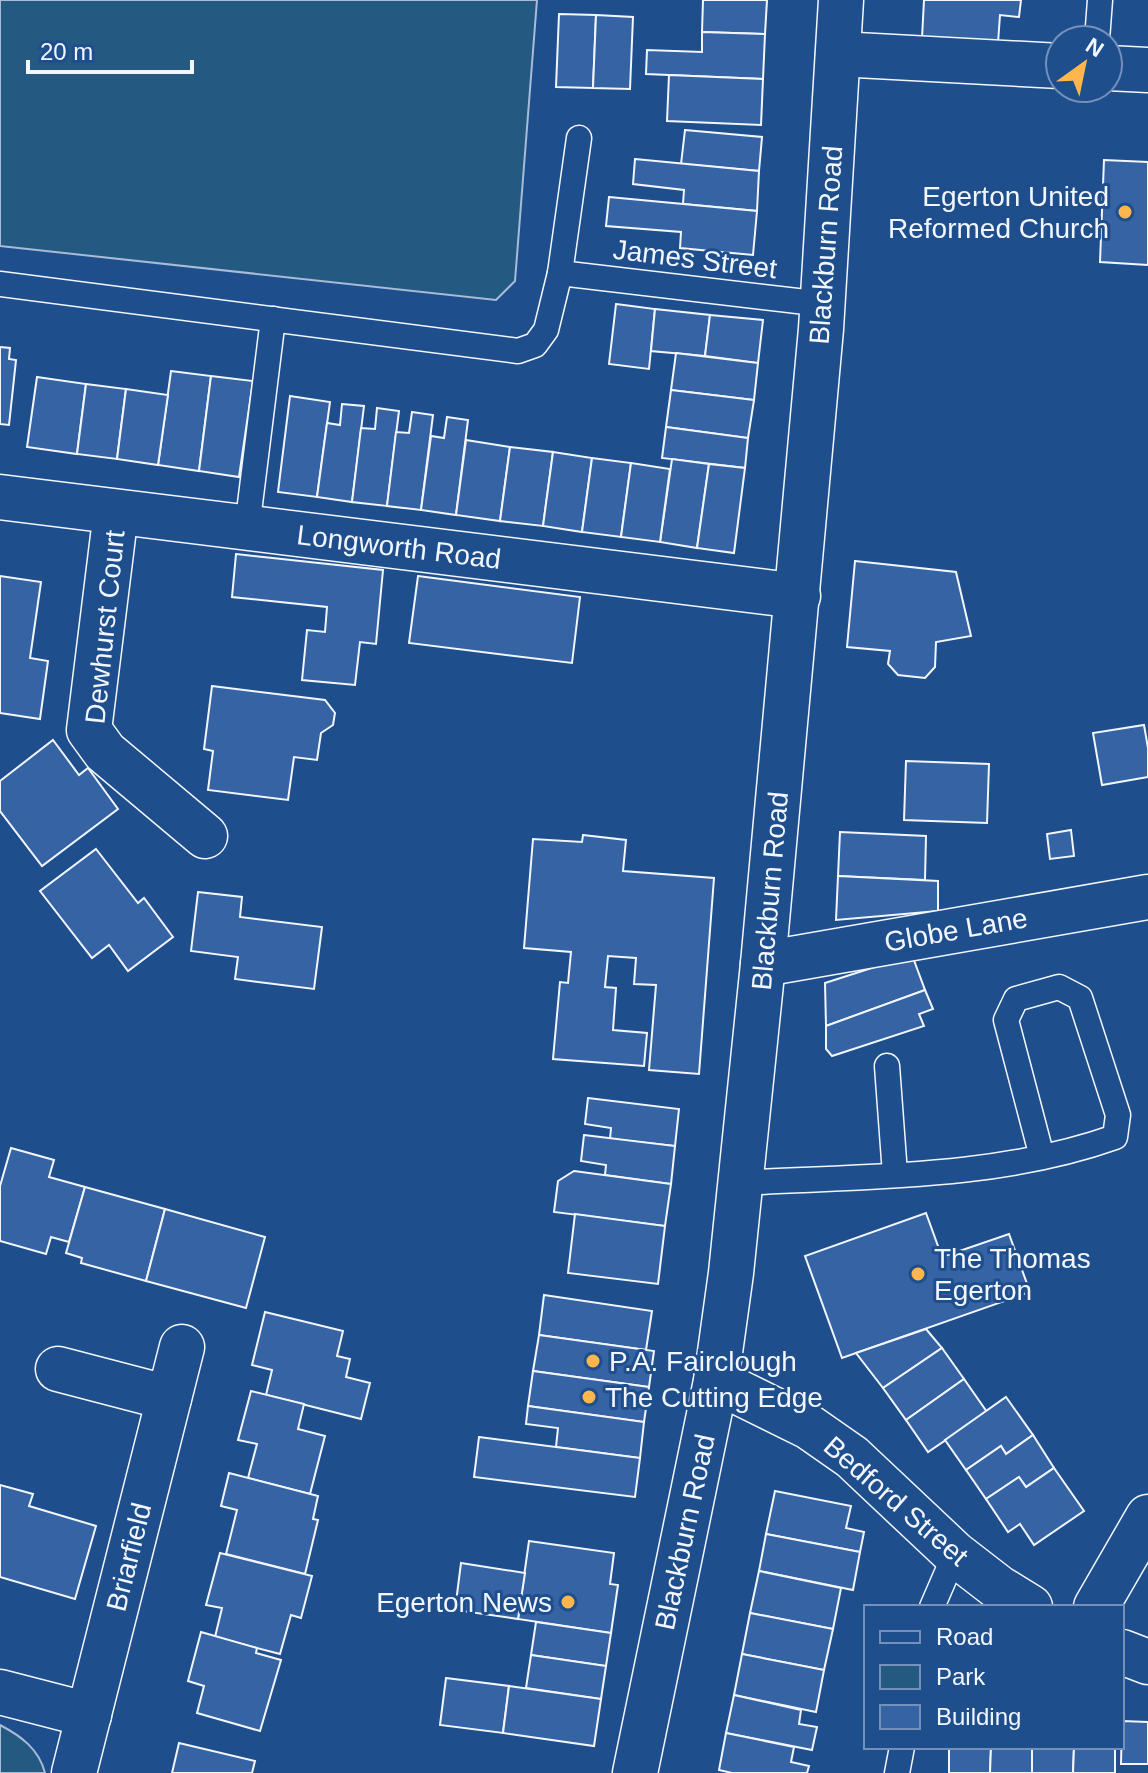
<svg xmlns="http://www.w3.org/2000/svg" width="1148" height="1773" viewBox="0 0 1148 1773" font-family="Helvetica,sans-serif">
  <rect width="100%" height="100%" fill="#1f4e8c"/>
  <g fill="#245a82" stroke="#a8bbd7" stroke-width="2">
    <polygon points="0,0 537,0 515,281 496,300 0,246"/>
    <path d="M0 1725C21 1736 39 1749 45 1773H0Z"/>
  </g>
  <g fill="#3563a3" stroke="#f2f6ff" stroke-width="2">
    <polygon points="703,0 767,0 765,34 702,32"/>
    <polygon points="924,0 1021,0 1019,17 1000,15 998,43 922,38"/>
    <polygon points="559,14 596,15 593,88 556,87"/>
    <polygon points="596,15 633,17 630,89 593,88"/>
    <polygon points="702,32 765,34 763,79 646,74 647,50 702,52"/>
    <polygon points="669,75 763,79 761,125 667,121"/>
    <polygon points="685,130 762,137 759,171 681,164"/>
    <polygon points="635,159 759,171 757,211 683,204 684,190 633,184"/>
    <polygon points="1104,160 1148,162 1148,265 1100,262"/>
    <polygon points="609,197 757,211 753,255 680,248 681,232 606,226"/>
    <polygon points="616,304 655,309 649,369 609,364"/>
    <polygon points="655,309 710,315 705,356 651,351"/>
    <polygon points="710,315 763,320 758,363 705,356"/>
    <polygon points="0,347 10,348 9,359 16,360 9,425 0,424"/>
    <polygon points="676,353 758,363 754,400 671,390"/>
    <polygon points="171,371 211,376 199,471 158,465"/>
    <polygon points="211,376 253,381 239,477 199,471"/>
    <polygon points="37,377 86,384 77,454 27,447"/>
    <polygon points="86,384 126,389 117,459 77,454"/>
    <polygon points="126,389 168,395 158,465 117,459"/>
    <polygon points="671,390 754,400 748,438 666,427"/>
    <polygon points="290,396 330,402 317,497 278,492"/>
    <polygon points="342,404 364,406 352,502 317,497 327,423 340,425"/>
    <polygon points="377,408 399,411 387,506 352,502 361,428 375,429"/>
    <polygon points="412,412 433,415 421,510 387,506 396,432 409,433"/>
    <polygon points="447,417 468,420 456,515 421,510 431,436 444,438"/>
    <polygon points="666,427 748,438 745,468 662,458"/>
    <polygon points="466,440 510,447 500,521 456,515"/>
    <polygon points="510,447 553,452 543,526 500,521"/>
    <polygon points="553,452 592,458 582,532 543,526"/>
    <polygon points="592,458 631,463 621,537 582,532"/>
    <polygon points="672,459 709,464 697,548 660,542"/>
    <polygon points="631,463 670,469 660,542 621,537"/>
    <polygon points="709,464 745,468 734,553 697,548"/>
    <polygon points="236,554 383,570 376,644 360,642 355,685 302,680 307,630 325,632 327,607 232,597"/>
    <polygon points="855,561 956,572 971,636 936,642 935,667 925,678 898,675 888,664 890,651 847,647"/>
    <polygon points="0,576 41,582 30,658 48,661 40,719 0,713"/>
    <polygon points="418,576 580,597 572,663 409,643"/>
    <polygon points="212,686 325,700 335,713 333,725 321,733 317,760 294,757 288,800 208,790 213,751 204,749"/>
    <polygon points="1144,725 1148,748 1148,777 1102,785 1093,733"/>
    <polygon points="53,740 79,775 88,768 118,809 42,866 0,811 0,781"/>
    <polygon points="906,761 989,764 987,823 904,820"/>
    <polygon points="1071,830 1074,856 1050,859 1047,834"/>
    <polygon points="840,832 926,836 925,880 838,876"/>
    <polygon points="583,835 626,840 623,871 714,878 699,1074 649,1070 656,985 634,984 636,958 608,956 605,987 616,988 613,1030 647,1033 644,1066 553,1059 560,982 568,983 571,952 524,948 533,839 582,842"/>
    <polygon points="96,849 138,903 144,898 173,937 128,971 109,945 92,958 40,891"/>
    <polygon points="838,876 938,881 938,911 836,920"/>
    <polygon points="198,892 242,897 240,917 322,927 314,989 235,979 238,957 191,951"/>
    <polygon points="912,955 925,990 826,1026 825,983"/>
    <polygon points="925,990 933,1009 919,1014 924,1026 832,1056 826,1049 826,1026"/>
    <polygon points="588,1098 679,1109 675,1146 610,1139 611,1128 585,1124"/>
    <polygon points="584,1135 675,1146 671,1184 605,1175 606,1165 581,1161"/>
    <polygon points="11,1148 54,1160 49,1177 85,1187 69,1242 51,1237 46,1254 0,1241 0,1186"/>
    <polygon points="574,1171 671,1184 665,1226 554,1212 558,1181"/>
    <polygon points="85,1187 165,1209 146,1281 81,1263 82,1258 66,1253"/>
    <polygon points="165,1209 265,1237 246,1308 146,1281"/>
    <polygon points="926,1213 942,1257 1009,1234 1030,1292 842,1358 805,1256"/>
    <polygon points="575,1214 665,1226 658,1284 568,1273"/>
    <polygon points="544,1295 652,1311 646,1350 539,1335"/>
    <polygon points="265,1312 343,1331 337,1356 350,1359 346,1377 370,1383 361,1419 266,1395 272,1370 252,1365"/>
    <polygon points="926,1329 942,1348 883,1388 856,1353"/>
    <polygon points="539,1335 654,1351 649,1387 533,1371"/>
    <polygon points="942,1348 964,1379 906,1420 883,1388"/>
    <polygon points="533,1371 649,1387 644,1422 528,1406"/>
    <polygon points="964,1379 987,1412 928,1452 906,1420"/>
    <polygon points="251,1391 304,1404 298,1429 325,1436 310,1494 248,1478 257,1444 238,1440"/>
    <polygon points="1006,1397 1033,1435 1006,1454 1001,1446 966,1470 945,1440"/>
    <polygon points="528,1406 644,1422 640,1458 556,1447 558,1428 526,1424"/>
    <polygon points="1033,1435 1054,1468 1026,1487 1019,1477 986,1499 966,1470 1001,1446 1006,1454"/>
    <polygon points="479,1437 640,1458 635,1497 474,1477"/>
    <polygon points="1054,1468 1084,1511 1034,1545 1020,1524 1008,1532 986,1499 1019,1477 1026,1487"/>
    <polygon points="229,1473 318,1496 313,1519 318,1520 305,1574 226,1554 237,1510 221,1506"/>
    <polygon points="0,1485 33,1494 29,1506 96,1526 75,1599 0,1577"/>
    <polygon points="775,1491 851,1506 846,1528 864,1532 860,1552 766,1534"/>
    <polygon points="766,1534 860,1552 853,1590 759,1571"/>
    <polygon points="529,1541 614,1553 610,1584 618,1585 611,1633 518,1619"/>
    <polygon points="220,1553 312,1576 301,1618 291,1615 280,1654 215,1637 222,1608 206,1605"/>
    <polygon points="461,1563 525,1573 518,1619 455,1610"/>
    <polygon points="759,1571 841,1588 833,1629 750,1613"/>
    <polygon points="750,1613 833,1629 824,1670 742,1654"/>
    <polygon points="536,1622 611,1633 606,1666 531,1655"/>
    <polygon points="201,1632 257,1648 256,1653 281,1660 260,1731 197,1713 204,1686 188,1681"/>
    <polygon points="742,1654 824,1670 816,1712 734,1695"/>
    <polygon points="531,1655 606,1666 601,1699 526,1688"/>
    <polygon points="446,1678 509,1686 503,1733 440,1725"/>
    <polygon points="509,1686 601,1699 594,1746 503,1733"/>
    <polygon points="734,1695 801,1710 799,1724 817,1727 812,1750 726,1733"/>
    <polygon points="1122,1721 1148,1722 1148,1764 1121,1764"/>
    <polygon points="726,1733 794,1747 791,1762 809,1766 807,1773 732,1773 719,1770"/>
    <polygon points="179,1743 255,1761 252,1773 172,1773"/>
    <polygon points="949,1747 991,1747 990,1773 949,1773"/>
    <polygon points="991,1747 1032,1747 1032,1773 990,1773"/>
    <polygon points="1032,1747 1074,1747 1073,1773 1032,1773"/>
    <polygon points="1074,1747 1115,1747 1115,1773 1073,1773"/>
  </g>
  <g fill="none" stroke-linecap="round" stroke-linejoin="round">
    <g stroke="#f2f6ff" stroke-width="27">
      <g id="service">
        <polyline points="1097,40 1100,0"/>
        <polyline points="579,138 560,273 823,304"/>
        <polyline points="0,284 518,351 535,345 546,330 560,273"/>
        <polyline points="247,528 273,319"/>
        <polyline points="887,1066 895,1174"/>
        <path d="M740 1183C865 1176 997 1179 1115 1137L1118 1115 1080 998 1059 987 1016 999 1006 1020 1042 1157"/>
        <polyline points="932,1607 955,1554"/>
        <polyline points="897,1773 902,1747"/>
      </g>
    </g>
    <g stroke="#f2f6ff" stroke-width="47">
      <g id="minor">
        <polyline points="838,54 1060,66"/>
        <polyline points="1108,68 1148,70"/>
        <polyline points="116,512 89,730 105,752 205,836"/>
        <polyline points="763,964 1148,897"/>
        <polyline points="58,1369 169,1398"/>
        <polyline points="716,1381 809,1427 852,1457 955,1554 999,1588 1030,1607"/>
        <polyline points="1096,1607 1148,1517"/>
        <polyline points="1122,1652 1148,1662"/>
        <polyline points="0,1692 89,1715"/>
        <polyline points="74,1773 182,1347"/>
      </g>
    </g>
    <g stroke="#f2f6ff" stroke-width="47">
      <polyline id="tertiary" points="0,497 798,596"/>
    </g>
    <g stroke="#f2f6ff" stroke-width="47">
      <polyline id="trunk" points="635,1773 716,1381 731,1273 763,964 821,329 841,0"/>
    </g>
    <use href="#service" stroke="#1f4e8c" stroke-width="24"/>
    <use href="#minor" stroke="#1f4e8c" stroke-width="44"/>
    <use href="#tertiary" stroke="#1f4e8c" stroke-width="44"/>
    <use href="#trunk" stroke="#1f4e8c" stroke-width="44"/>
  </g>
  <g fill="#ffb74d" stroke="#1f4e8c" stroke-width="3">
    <circle cx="1125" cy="212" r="8"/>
    <circle cx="918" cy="1274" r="8"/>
    <circle cx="593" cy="1361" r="8"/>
    <circle cx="589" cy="1397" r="8"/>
    <circle cx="568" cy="1602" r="8"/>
  </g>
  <g text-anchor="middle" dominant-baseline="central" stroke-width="6" stroke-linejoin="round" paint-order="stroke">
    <g font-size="28" fill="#f2f6ff" stroke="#1f4e8c" text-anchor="start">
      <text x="1109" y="196" text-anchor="end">Egerton United<tspan x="1109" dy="32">Reformed Church</tspan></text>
      <text x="934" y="1258">The Thomas<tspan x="934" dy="32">Egerton</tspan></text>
      <text x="609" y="1361">P.A. Fairclough</text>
      <text x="605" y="1397">The Cutting Edge</text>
      <text x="552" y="1602" text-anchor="end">Egerton News</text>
    </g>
    <g font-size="28" fill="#f2f6ff" stroke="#1f4e8c">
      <text transform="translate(826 245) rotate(-86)">Blackburn Road</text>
      <text transform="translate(695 259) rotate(7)">James Street</text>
      <text transform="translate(399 547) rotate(7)">Longworth Road</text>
      <text transform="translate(105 627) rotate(-84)">Dewhurst Court</text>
      <text transform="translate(770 891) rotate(-85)">Blackburn Road</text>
      <text transform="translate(956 930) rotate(-10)">Globe Lane</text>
      <text transform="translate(896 1501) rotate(41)">Bedford Street</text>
      <text transform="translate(685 1532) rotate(-78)">Blackburn Road</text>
      <text transform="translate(129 1557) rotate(-76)">Briarfield</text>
    </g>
  </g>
  <rect x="864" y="1605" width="260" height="144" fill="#1f4e8c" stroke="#7391ba" stroke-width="2"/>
  <rect x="880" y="1631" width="40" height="12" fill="#1f4e8c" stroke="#7391ba" stroke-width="2"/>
  <text x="936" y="1645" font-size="24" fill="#f2f6ff">Road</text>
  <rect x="880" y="1665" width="40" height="24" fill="#245a82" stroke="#7391ba" stroke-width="2"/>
  <text x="936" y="1685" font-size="24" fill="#f2f6ff">Park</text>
  <rect x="880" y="1705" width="40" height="24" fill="#3563a3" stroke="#7391ba" stroke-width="2"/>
  <text x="936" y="1725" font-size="24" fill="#f2f6ff">Building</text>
  <g transform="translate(1084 64) rotate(33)"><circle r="38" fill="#1f4e8c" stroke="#7391ba" stroke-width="2"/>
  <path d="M0-6L14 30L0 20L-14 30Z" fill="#ffb74d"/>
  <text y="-12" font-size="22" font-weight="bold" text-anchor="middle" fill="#f2f6ff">N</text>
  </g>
  <path d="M28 60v12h164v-12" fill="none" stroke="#f2f6ff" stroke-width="4"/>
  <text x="40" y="60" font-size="24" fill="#f2f6ff" stroke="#1f4e8c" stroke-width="6" paint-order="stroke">20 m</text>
</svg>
